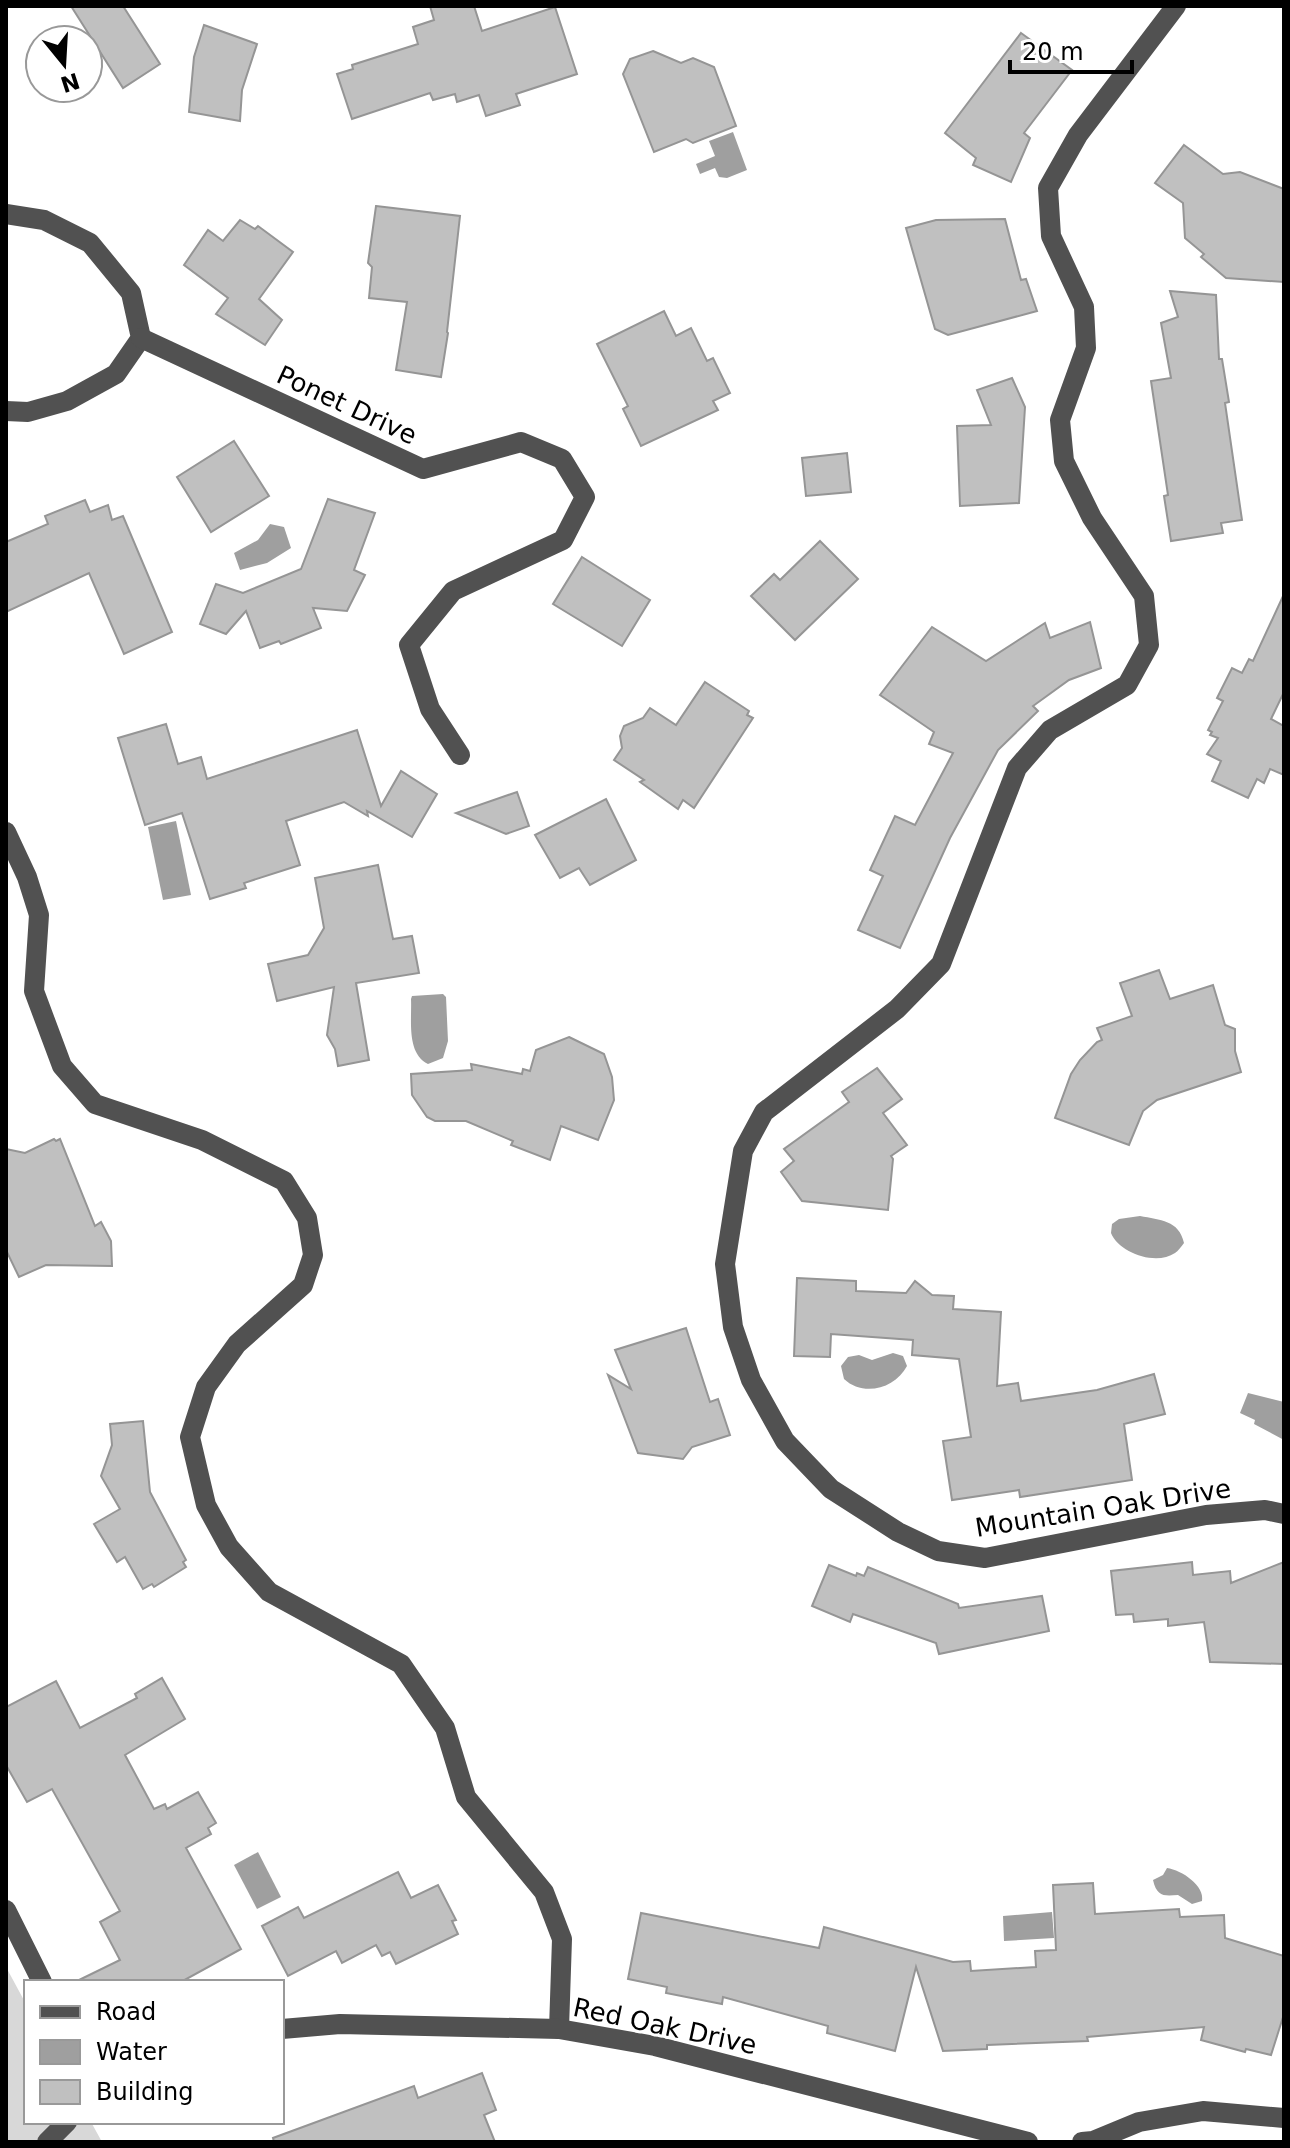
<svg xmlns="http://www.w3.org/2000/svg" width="1290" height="2148" viewBox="0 0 1290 2148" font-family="'DejaVu Sans',sans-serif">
  <rect width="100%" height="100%" fill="#fff"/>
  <polygon fill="#d8d8d8" points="6,1967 26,2004 26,2122 91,2122 102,2142 6,2142"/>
  <g fill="#9f9f9f">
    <polygon points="733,132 747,170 727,178 719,177 715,168 700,174 696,164 715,156 709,141"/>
    <polygon points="270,524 284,527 291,548 267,563 240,570 234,553 258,540"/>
    <polygon points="176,821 191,895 163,900 148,827"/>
    <path d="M443 994 446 997 448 1041 443 1058 428 1064C406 1053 412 1020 411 999L412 996Z"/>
    <path d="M1140 1216C1160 1220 1179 1220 1184 1243 1181 1247 1178 1251 1175 1253 1156 1266 1119 1253 1111 1233L1112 1224 1119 1219Z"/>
    <path d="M893 1353 903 1356 907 1366C895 1389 863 1397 844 1379L841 1366 848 1357 859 1355 872 1360Z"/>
    <polygon points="1248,1393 1284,1402 1284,1440 1254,1424 1255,1420 1240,1413"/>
    <polygon points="258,1852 281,1897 257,1909 234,1865"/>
    <path d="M1167 1868C1182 1870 1205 1886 1202 1901L1192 1904 1178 1895C1164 1896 1157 1897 1153 1880L1163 1875Z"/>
    <polygon points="1052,1912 1054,1938 1004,1941 1003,1916"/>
  </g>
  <g fill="#c0c0c0" stroke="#959595" stroke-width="2">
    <polygon points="71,6 123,6 160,64 123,88"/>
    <polygon points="430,6 474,6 482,31 555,7 577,74 516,94 520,105 486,116 479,95 457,102 455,94 433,100 430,93 352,119 337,74 353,69 352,65 418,44 413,27 434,20"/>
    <polygon points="204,25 257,44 242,90 240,121 189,112 194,57"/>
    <polygon points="1021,33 1072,70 1024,133 1030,138 1011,182 973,165 976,158 945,133"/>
    <polygon points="653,51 681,63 693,58 714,67 736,126 693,143 686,139 654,152 623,74 630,59"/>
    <polygon points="1184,145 1223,174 1240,172 1284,189 1284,282 1226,278 1201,257 1204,254 1185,238 1183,203 1155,183"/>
    <polygon points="376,206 460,216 447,332 448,333 441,377 396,370 407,302 369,298 372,267 368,263"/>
    <polygon points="1005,219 1021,280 1026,279 1037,311 948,335 935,329 906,228 936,220"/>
    <polygon points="240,220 255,229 258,226 293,252 259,299 282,320 265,345 216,314 228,298 184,265 208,230 223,241"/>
    <polygon points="1170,291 1216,295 1219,359 1222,359 1229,402 1225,403 1242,520 1221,523 1223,533 1171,541 1164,496 1168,495 1151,381 1171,378 1161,323 1178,317"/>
    <polygon points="664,311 676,336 691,328 707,361 713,358 730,393 713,401 718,410 641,446 623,409 628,406 597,344"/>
    <polygon points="1012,378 1025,407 1019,503 960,506 957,426 991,425 977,390"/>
    <polygon points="234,441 269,496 211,532 177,477"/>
    <polygon points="847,453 851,492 806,496 802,458"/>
    <polygon points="328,499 375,513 354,570 365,575 347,611 313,608 321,628 281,644 279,641 260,648 246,611 226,634 200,624 216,584 243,593 301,569"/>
    <polygon points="85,500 90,512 108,505 112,520 123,516 172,632 124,654 89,573 6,612 6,542 48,524 45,516"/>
    <polygon points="820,541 858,579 795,640 751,596 774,574 780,580"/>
    <polygon points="582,557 650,600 622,646 553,604"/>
    <polygon points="1284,594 1284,692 1271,719 1284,726 1284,775 1270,769 1264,783 1257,779 1248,798 1212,781 1221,761 1207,754 1218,738 1210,735 1212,732 1208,730 1223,701 1217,698 1232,668 1242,673 1249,659 1253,661"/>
    <polygon points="1090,622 1101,668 1069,680 1033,706 1038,711 998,750 950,838 900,948 858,930 883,876 870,870 895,816 915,825 953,753 929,744 934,732 880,695 932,627 986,661 1045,623 1050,638"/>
    <polygon points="705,682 749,711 747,715 753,718 694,808 683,800 678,809 640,782 644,780 614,760 622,748 620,736 624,726 643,718 650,708 676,725"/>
    <polygon points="166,724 178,764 201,757 207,779 357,730 381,806 401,771 437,794 412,837 367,811 368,816 344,802 286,821 300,865 244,883 246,888 210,899 182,813 145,825 118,738"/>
    <polygon points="517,792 529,826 506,834 456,813"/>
    <polygon points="606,799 636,860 590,885 579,868 560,878 535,835"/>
    <polygon points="378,865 393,939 412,936 419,973 356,983 369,1060 338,1066 335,1049 327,1035 334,987 277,1001 268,964 308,955 324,928 315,878"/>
    <polygon points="1159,970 1170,999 1213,985 1225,1025 1235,1029 1235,1051 1241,1072 1157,1100 1143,1111 1129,1145 1055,1118 1071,1074 1080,1060 1097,1042 1102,1040 1097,1028 1132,1016 1120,983"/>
    <polygon points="569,1037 604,1054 612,1077 614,1100 598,1140 561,1126 550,1160 511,1145 513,1141 466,1121 435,1121 427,1117 412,1095 411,1074 472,1070 471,1064 522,1074 523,1069 530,1071 536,1050"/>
    <polygon points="877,1068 902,1099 883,1113 907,1145 891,1156 893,1159 888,1210 802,1201 781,1172 794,1161 784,1149 849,1102 842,1092"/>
    <polygon points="54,1139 56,1141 60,1139 95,1226 101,1222 111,1241 112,1266 46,1265 19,1277 6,1250 6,1149 25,1153"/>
    <polygon points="797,1278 856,1281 856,1291 906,1293 915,1281 932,1295 954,1296 953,1309 1001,1312 997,1386 1018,1383 1021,1401 1097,1390 1154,1374 1165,1414 1124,1424 1132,1480 1020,1497 1019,1490 952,1500 943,1441 971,1437 959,1359 912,1355 913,1340 831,1334 830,1357 794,1356"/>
    <polygon points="686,1328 710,1402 718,1399 730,1435 692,1447 683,1459 638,1453 608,1375 631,1389 615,1350"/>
    <polygon points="143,1421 150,1492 186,1560 183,1562 186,1567 154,1587 152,1584 143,1589 125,1557 117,1562 94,1524 120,1509 101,1476 112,1445 110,1424"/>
    <polygon points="1192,1562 1193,1575 1230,1571 1231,1583 1284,1562 1284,1664 1210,1662 1204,1622 1168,1626 1168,1619 1134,1622 1133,1614 1116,1615 1111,1571"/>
    <polygon points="829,1565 856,1576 857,1573 864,1576 868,1567 958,1604 959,1608 1042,1596 1049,1631 939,1654 936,1643 853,1614 850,1622 812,1606"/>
    <polygon points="162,1678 185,1719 125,1755 154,1809 165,1804 167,1809 198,1792 216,1823 208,1828 211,1834 186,1848 241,1949 181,1982 75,1982 120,1960 100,1922 120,1911 52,1789 27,1802 6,1765 6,1707 56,1681 80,1728 137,1698 135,1694"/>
    <polygon points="398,1872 411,1898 438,1885 456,1920 452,1921 458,1934 396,1964 390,1952 382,1956 376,1945 342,1963 336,1951 288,1976 262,1926 298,1907 304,1918"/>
    <polygon points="1093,1883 1095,1914 1179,1909 1180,1917 1224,1915 1225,1938 1284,1956 1284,2014 1271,2055 1246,2049 1245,2052 1201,2040 1204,2027 1087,2037 1088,2041 987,2045 987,2049 943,2051 916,1967 895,2051 827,2033 828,2026 723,1997 722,2004 666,1993 667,1987 628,1979 641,1913 819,1948 824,1927 953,1962 970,1961 971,1971 1036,1967 1035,1951 1056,1950 1053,1885"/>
    <polygon points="482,2073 496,2110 484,2115 495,2142 274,2142 273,2138 414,2086 418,2098"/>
  </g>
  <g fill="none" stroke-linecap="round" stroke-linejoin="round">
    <g stroke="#515151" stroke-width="20">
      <polyline points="1176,6 1078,135 1048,188 1051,236 1084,307 1086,348 1060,420 1064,461 1092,518 1144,596 1149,645 1127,685 1050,730 1017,768 941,964 897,1009 764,1112 743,1151 725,1264 733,1327 751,1380 785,1441 831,1489 898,1532 938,1551 985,1558 1206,1515 1265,1510 1284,1514"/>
      <polyline points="6,214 44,220 90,243 131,293 141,338 116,374 67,401 28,412 6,411"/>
      <polyline points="141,338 423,469 521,442 562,459 585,497 563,540 453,591 409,645 430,709 460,755"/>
      <polyline points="6,832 27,877 39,915 34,991 62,1066 95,1104 202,1140 284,1181 307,1218 313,1255 303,1285 237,1344 206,1387 190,1437 206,1505 229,1547 269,1592 401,1664 445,1728 466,1797 544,1892 562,1939 559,2029"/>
      <polyline points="6,1910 42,1982"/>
      <polyline points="282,2029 340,2024 559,2029 655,2046 1028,2142"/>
      <polyline points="47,2142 67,2122"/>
      <polyline points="1082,2142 1093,2141 1139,2122 1203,2111 1284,2118"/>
    </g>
  </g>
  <g text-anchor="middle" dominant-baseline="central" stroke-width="6" stroke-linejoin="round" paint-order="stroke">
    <g font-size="26" fill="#000" stroke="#fff">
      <text transform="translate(347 405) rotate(25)">Ponet Drive</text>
      <text transform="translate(1103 1508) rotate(-9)">Mountain Oak Drive</text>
      <text transform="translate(665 2026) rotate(12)">Red Oak Drive</text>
    </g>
  </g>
  <rect width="1290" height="2148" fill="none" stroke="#000000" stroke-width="16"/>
  <rect x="24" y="1980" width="260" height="144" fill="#ffffff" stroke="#999999" stroke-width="2"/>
  <rect x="40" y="2006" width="40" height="12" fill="#515151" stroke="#999999" stroke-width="2"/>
  <text x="96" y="2020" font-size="24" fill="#000000">Road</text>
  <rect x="40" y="2040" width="40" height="24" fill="#9f9f9f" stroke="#999999" stroke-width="2"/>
  <text x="96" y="2060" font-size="24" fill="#000000">Water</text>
  <rect x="40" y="2080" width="40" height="24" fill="#c0c0c0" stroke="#999999" stroke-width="2"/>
  <text x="96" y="2100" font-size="24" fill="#000000">Building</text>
  <g transform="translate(64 64) rotate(162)"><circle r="38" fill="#ffffff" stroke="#999999" stroke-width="2"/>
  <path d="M0-6L14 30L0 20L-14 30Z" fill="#000000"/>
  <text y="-12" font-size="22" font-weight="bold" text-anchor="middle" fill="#000000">N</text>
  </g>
  <path d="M1010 60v12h122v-12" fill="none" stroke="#000000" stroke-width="4"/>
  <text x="1022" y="60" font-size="24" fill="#000000" stroke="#ffffff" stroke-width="6" paint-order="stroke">20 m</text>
</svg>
